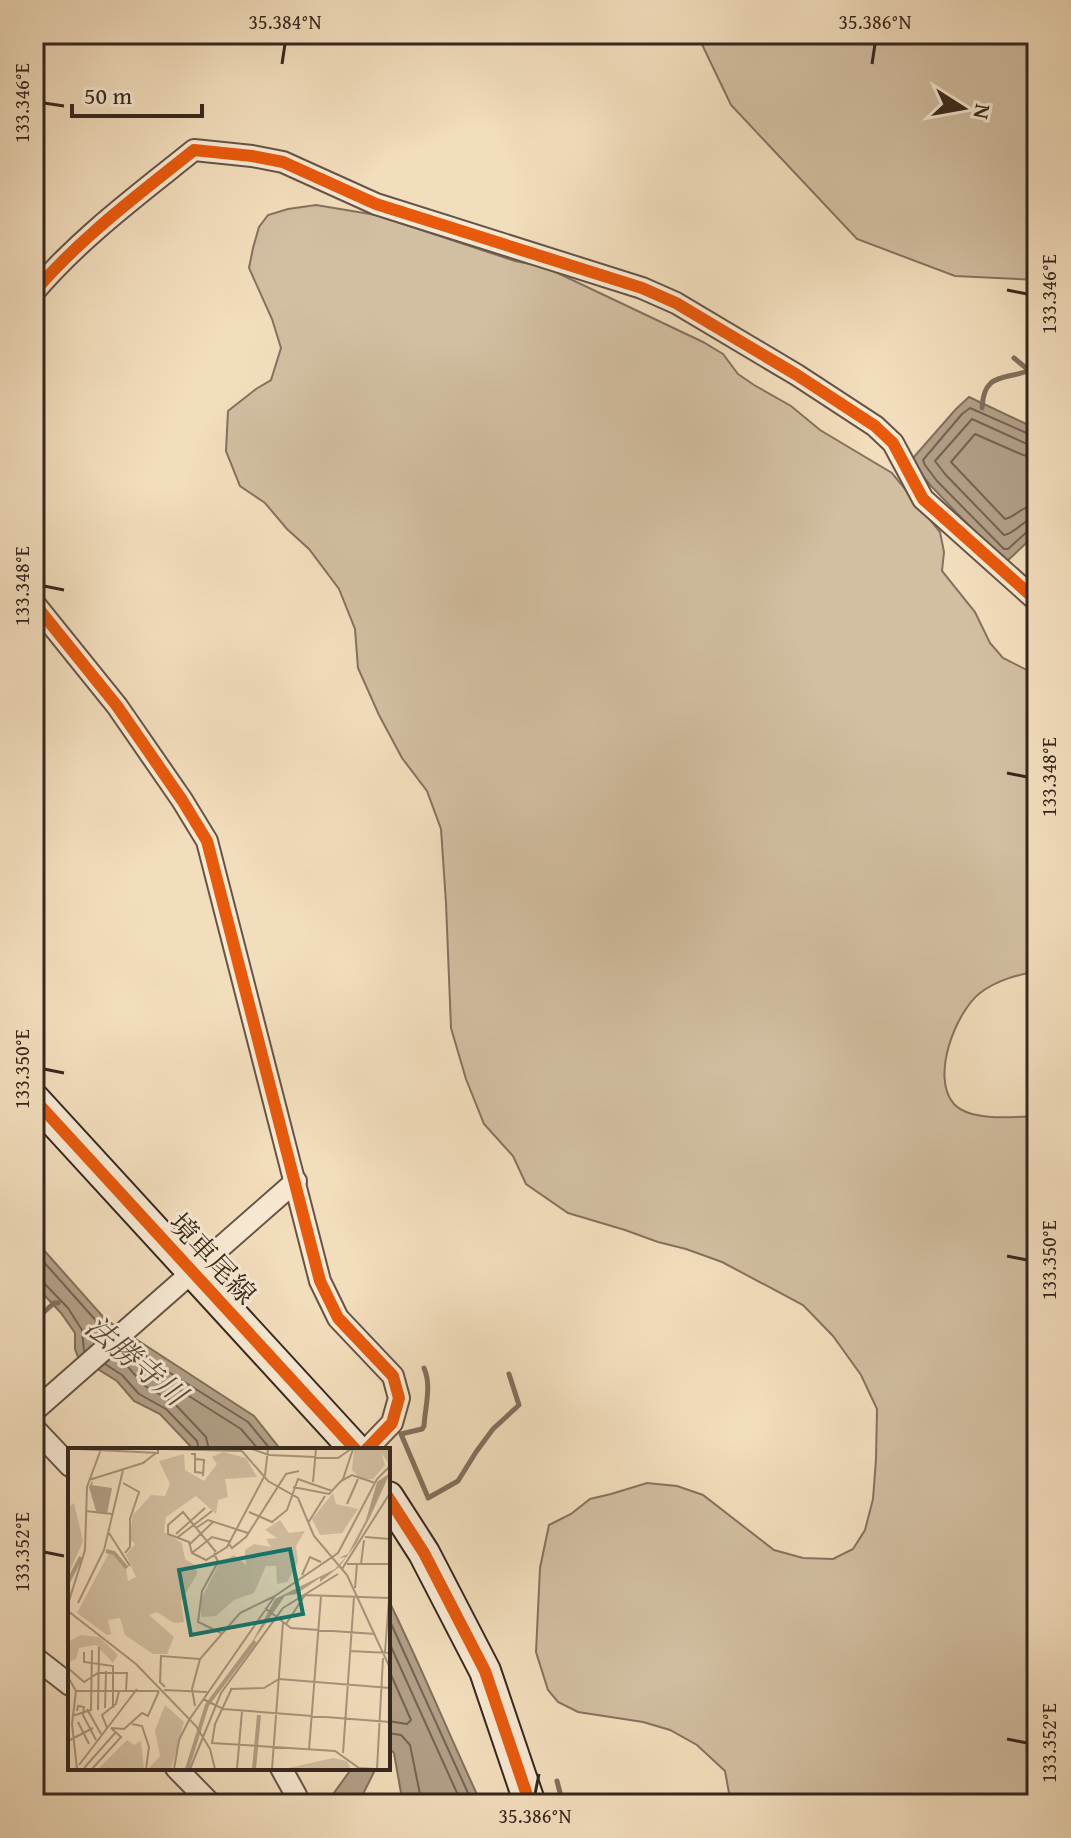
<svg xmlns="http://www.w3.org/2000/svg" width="1071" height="1838" viewBox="0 0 1071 1838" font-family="'Gentium Book Plus','Noto Serif JP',serif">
  <rect width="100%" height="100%" fill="#f2ddbc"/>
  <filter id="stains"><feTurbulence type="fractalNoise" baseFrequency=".0025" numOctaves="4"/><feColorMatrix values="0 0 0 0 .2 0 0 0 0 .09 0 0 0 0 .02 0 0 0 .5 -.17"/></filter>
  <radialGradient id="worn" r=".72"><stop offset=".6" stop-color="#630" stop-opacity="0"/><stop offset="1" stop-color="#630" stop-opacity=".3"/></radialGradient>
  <g fill="#d2bea1" stroke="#84725f" stroke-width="2">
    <polygon points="697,34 1037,34 1037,280 955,276 857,239 731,105"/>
    <path d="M316 205 376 215 515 261 545 267 703 342 723 354 738 374 754 385 791 406 820 430 892 473 940 532 944 552 942 571 975 612 990 643 1003 658 1037 675V971C1017 975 997 980 980 993 956 1012 930 1077 954 1104 971 1122 1015 1117 1037 1116V1804H731L725 1771 697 1745 670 1730 643 1722 578 1712 558 1702 548 1690 536 1652 540 1568 549 1525 571 1514 590 1499 611 1494 647 1483 677 1486 703 1495 774 1550 803 1558 833 1559 853 1549 865 1530 873 1499 876 1459 877 1409 861 1375 833 1336 803 1305 722 1262 686 1249 658 1242 625 1230 568 1213 526 1184 513 1156 484 1124 466 1079 451 1028 446 903 441 829 427 791 402 758 379 715 358 668 355 629 339 589 309 549 287 529 265 503 240 486 226 451 228 411 256 389 271 380 281 348 272 319 249 268 253 248 259 227 268 215 288 209Z"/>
  </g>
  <g fill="#b29f86" stroke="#816f5c" stroke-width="2">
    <polygon points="969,397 1037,429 1037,533 1005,563 931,486 917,469 913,458 956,409"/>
    <polygon points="34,1239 105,1319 254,1416 281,1450 194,1450 160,1414 134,1401 117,1381 78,1357 75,1349 75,1333 61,1313 34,1284"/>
    <path d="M388 1599C421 1666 449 1735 481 1803L494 1801 495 1804H405L401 1793 394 1753 392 1751 388 1752Z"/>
    <polygon points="352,1768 376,1768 358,1804 333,1804 331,1797"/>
  </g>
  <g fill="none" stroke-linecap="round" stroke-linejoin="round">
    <g stroke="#746352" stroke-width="2">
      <polyline points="1037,436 1031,435 970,408 962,414 923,460 925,465 937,481 1004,549 1008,549 1029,530 1037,528"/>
      <path d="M1037 446 1027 444 972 419 935 461 945 474 1004 535C1017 533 1022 519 1037 518"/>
      <path d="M1037 458 1023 455 975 434 951 462 1005 519C1016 517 1020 506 1037 506"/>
      <polyline points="34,1251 99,1324 108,1330"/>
      <polyline points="34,1279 42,1281 68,1308 82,1330 84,1351"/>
      <polyline points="129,1344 167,1371 248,1422 271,1450"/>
      <polyline points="121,1350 162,1379 241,1429 259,1450"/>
      <polyline points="113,1357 128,1367 145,1386 173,1402 206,1437 209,1450"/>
      <polyline points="105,1364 122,1375 139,1394 166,1409 197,1441 199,1450"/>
      <polyline points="388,1617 473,1804"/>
      <polyline points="388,1640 462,1804"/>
      <polyline points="388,1668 411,1720 407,1724 388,1721"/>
      <polyline points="388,1733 401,1735 410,1745 422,1804"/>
    </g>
    <g stroke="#816f5c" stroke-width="5">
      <polyline points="1014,358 1037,377"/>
      <path d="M982 408C984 372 1004 380 1028 371"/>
      <polyline points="34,1321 54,1303 58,1303"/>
      <path d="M424 1368C432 1386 425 1407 424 1426L422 1429 401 1434 427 1495"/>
      <polyline points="428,1498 458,1481 476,1452 493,1429 519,1405 509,1374"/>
      <polyline points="557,1781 563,1804"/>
    </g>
    <g stroke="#665445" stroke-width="24">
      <g id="street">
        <path d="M34 292C81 237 138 195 194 150L252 156 283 162 376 204 642 288 676 303 797 375 875 426 893 443 923 499 1037 601"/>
        <polyline points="34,603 117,706 182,800 207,841 320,1281 338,1318 393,1376 399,1398 392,1423 366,1450"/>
        <polyline points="34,1411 296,1181"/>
        <polyline points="34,1428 70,1466"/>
        <polyline points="34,1657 70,1685"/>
        <polyline points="176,1768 211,1804"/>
        <polyline points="281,1768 296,1795 298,1804"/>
      </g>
    </g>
    <g stroke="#37271d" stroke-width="34">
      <g id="secondary">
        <polyline points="34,1099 356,1450"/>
        <polyline points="388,1497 424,1553 485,1671 530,1804"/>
      </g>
    </g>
    <use href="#street" stroke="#f7e9d3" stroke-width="20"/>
    <use href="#secondary" stroke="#f7e9d3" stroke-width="30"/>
    <g stroke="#f7e9d3" stroke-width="17">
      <g id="cycleway">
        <path d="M34 292C81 237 138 195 194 150L252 156 283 162 376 204 642 288 676 303 797 375 875 426 893 443 923 499 1037 601"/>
        <polyline points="34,603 117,706 182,800 207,841 320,1281 338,1318 393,1376 399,1398 392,1423 366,1450"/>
        <polyline points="34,1099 356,1450"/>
        <polyline points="388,1497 424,1553 485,1671 530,1804"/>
      </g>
    </g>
    <use href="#cycleway" stroke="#e8590c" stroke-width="12"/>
  </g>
  <path fill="none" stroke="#37271d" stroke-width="3" d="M282 64 285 44M872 64 875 44M44 103 64 106M1007 290 1027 294M44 586 64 590M1007 773 1027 777M44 1069 64 1073M1007 1256 1027 1260M44 1552 64 1556M1007 1739 1027 1743M535 1794 539 1774"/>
  <g text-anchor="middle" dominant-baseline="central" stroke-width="6" stroke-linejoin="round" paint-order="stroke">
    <g font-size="28" fill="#37271d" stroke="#f7e9d3">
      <text transform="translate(213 1258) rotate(47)">境車尾線</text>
    </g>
    <g font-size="30" font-style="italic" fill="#5c4b3c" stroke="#f7e9d3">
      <text transform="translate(136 1360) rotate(40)">法勝寺川</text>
    </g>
  </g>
  <g transform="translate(68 1448)">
    <rect width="322" height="322" fill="#f2ddbc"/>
    <path d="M286 1H321L322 17 313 5 317 17 305 31 293 32 284 22ZM155 4 178 10 189 29 157 31 160 49 150 52 148 66 128 48 98 69 96 84 114 95 117 111 128 118 129 126 113 153 116 174 106 175 89 164 81 167 106 189 99 206H85L57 187 52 170 40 172 43 186 39 187 9 165 42 103 58 120 60 133 68 129 58 107 67 96 61 91 65 67 83 47 97 48 102 36 91 13 116 6 117 22 136 33 149 16 144 9ZM265 45 268 56 290 61 274 85 252 87 244 71ZM6 55 15 93 0 127V60ZM212 72 221 85 237 83 228 98 230 114 219 134 209 136 208 118H198L186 145 166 152 148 168 133 169V151L152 114 166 107 178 117 177 102 186 96 203 99 198 91 209 90 197 82ZM13 187 31 189 50 207 45 215 28 197 11 200 8 211 0 214V194ZM97 257 116 274 103 321H80L92 308 87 282ZM59 292 66 297 73 293 76 321H30ZM265 310 279 313 283 321H216Z" fill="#d2bea1"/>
    <path d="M322 25 302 69 288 96 271 119 252 134V130L228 146 217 148 182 198 207 151 267 121 278 109 271 110 280 106 298 72 309 34ZM24 33 25 36 23 37 44 40 39 66 28 63 21 39Z" fill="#b29f86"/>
    <path fill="none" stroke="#b29f86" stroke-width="4" d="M38 103 46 105 59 120M0 134 13 109M119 321 139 257 187 193M186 321 191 267"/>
    <path fill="none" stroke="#a7947c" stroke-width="2" d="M9 1 90 5V1M96 1 174 3 200 33 230 50 246 88 279 127 322 220M184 1 201 7 270 10 283 1M123 6H127V24L135 25M128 11 136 12 135 28M21 32 75 15 88 5M273 33 284 27 307 35M245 34 248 1M55 35 71 44 62 71V99L57 105M225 39 261 46 275 31 285 1M279 56 290 31M18 63 44 66M181 64 204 74 219 62 230 31 264 43M240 75 257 48M128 80 140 72 180 85M41 85 62 118M108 86 137 60M110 89 144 63M297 89 322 91M122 96 145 74M161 96 164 100 178 89 218 26 231 23M148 104 115 64 100 77V86L121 94 124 105 138 112 159 99 197 27 200 1M124 105 144 89 163 94M146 105 150 114 134 143 130 174 153 185M279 116H322M293 116 296 92M274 121 322 45M234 127 242 109 253 114M287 140 289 116M10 155 36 102 55 22M0 156 17 102 19 39 33 1M197 160 223 180 307 186M0 163 68 216 128 278 142 301 147 321M218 176 237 147 322 150M282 203 322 205M16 204V214L45 218V260M317 204 322 139M0 220 16 234 30 225H59L58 243M0 229 8 243 4 276 9 321M97 239 92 234 93 208 132 211M164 240 147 276 144 295 267 303 291 320 307 321M162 241 196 240 211 231 322 240M96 242 139 244M8 243H91M135 251 155 261 322 274M127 258 124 241 132 211 172 165 207 148M37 260 38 223M19 261 33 286M30 262 31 199M9 263 10 258 16 259 15 267 28 292M4 268 23 262 24 202M121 272 207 148 270 105 309 31 322 18M10 274 21 296M64 276 74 278 81 299 78 321M39 280 34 267 48 256 51 243M43 280 56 281 74 265 80 268 91 243M0 293 25 280M241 302 253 148M275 305 286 149M11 317 69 241M16 320 48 284M24 321 53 289 43 280M106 321 111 292 121 272M122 321 153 245 215 160 270 126M169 321 174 263M204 321 215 174M309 321 315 210"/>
    <path fill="#0f766e" fill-opacity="0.15" stroke="#0f766e" stroke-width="4" d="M222 101 235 166 123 187 111 122Z"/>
    <rect width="322" height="322" fill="none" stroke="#37271d" stroke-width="4"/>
  </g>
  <rect width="1071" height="1838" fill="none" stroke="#f2ddbc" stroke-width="88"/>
  <g transform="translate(963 108) rotate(101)" stroke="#f7e9d3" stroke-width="6" paint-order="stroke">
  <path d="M0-6L14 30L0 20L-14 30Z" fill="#37271d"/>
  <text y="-12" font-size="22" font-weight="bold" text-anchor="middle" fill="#37271d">N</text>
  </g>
  <path d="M72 104v12h130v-12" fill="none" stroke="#37271d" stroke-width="4"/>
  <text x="84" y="104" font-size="24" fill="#37271d" stroke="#f7e9d3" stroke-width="6" paint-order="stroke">50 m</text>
  <rect x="44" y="44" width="983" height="1750" fill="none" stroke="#37271d" stroke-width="3"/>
  <g font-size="20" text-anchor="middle" fill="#37271d">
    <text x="285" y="29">35.384°N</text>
    <text x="875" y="29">35.386°N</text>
    <text transform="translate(22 103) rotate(-90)" y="7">133.346°E</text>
    <text transform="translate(1049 294) rotate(-90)" y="7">133.346°E</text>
    <text transform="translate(22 586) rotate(-90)" y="7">133.348°E</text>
    <text transform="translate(1049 777) rotate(-90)" y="7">133.348°E</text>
    <text transform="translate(22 1069) rotate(-90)" y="7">133.350°E</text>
    <text transform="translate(1049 1260) rotate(-90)" y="7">133.350°E</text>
    <text transform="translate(22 1552) rotate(-90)" y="7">133.352°E</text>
    <text transform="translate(1049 1743) rotate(-90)" y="7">133.352°E</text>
    <text x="535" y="1823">35.386°N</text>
  </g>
  <rect width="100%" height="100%" filter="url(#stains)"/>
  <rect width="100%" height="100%" fill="url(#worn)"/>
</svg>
